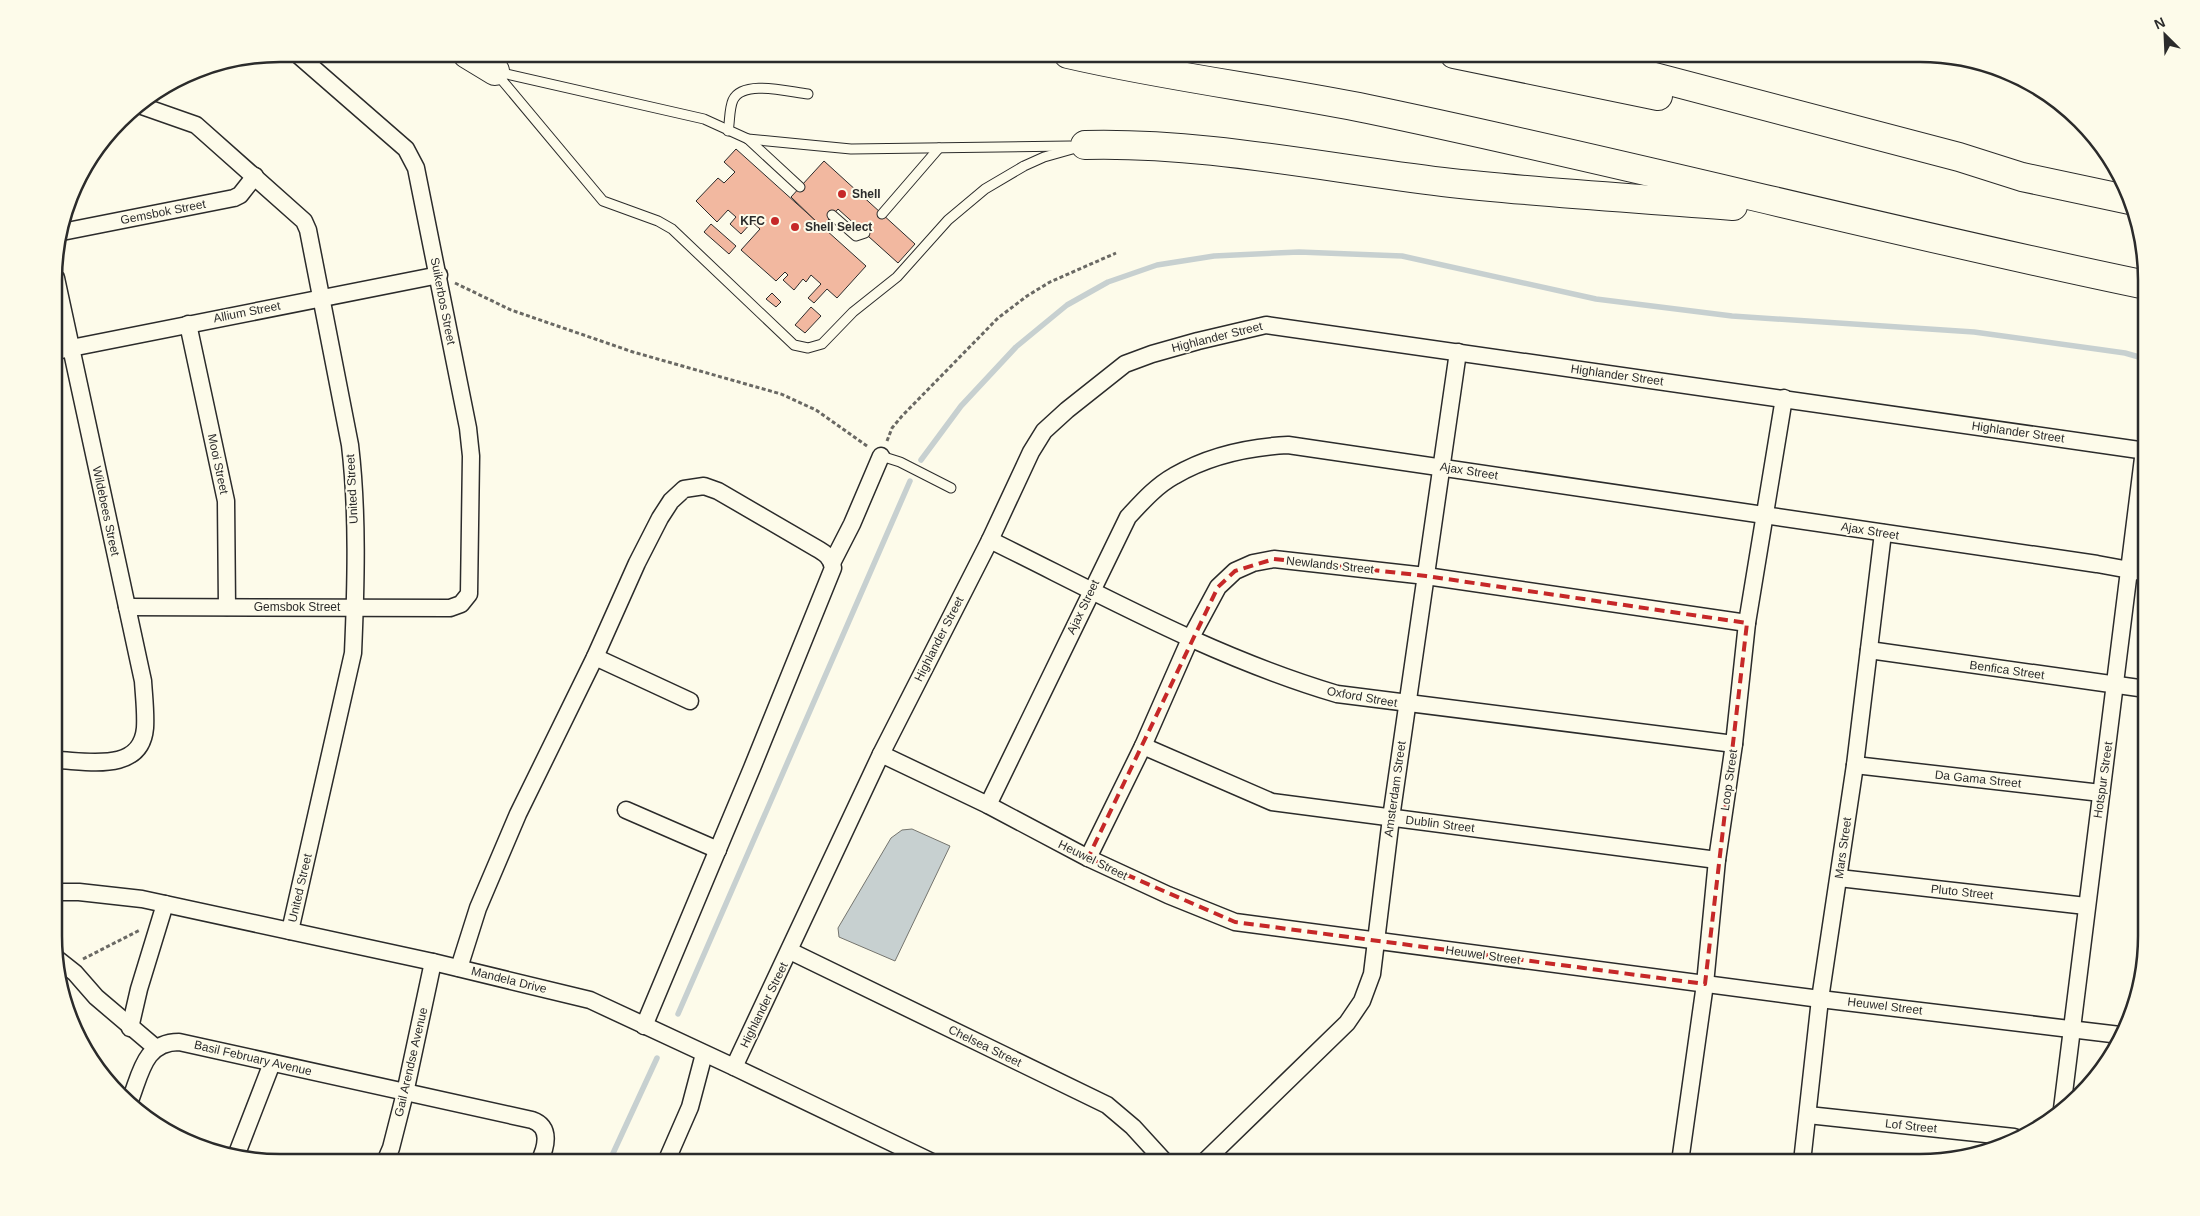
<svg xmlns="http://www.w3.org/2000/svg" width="2200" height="1216" viewBox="0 0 2200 1216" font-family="Arial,sans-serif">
  <rect width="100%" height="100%" fill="#fdfbea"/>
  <polygon fill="#c7d0d0" stroke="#74746e" points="912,829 950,846 895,961 839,937 838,928 891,838 902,830"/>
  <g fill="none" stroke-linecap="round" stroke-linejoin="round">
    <g stroke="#c7d0d0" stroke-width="5.5">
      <polyline points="921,460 961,406 1016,347 1067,305 1108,282 1157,265 1214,256 1299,252 1402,256 1596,299 1732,316 1974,332 2125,353 2146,359"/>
      <polyline points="678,1014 910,481"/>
      <polyline points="609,1162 657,1058"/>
    </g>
  </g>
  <g fill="#f2b8a0" stroke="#2b2b2b">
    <polygon points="736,149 866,266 837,298 827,289 814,303 808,298 821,284 811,275 806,282 803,279 794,290 783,280 788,275 785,272 776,281 741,250 760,229 752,222 741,234 730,224 736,217 728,210 717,222 696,201 718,178 724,183 735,172 724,162"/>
    <polygon points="824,161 915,244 898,263 838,209 822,227 791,197"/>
    <polygon points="711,224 736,246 729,254 704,232"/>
    <polygon points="772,293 781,302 776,307 766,299"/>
    <polygon points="811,307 821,316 805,333 795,325"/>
  </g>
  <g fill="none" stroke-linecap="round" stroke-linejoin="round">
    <g stroke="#2b2b2b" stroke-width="11">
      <g id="service">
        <polyline points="498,72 704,119 748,139 851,149 1070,146"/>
        <polyline points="496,73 603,201 658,221 672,229 794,345 808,348 822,344 853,312 897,277 948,220 985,189 1024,166 1044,157 1083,146"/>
        <path d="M728 131C730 122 729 109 733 100 743 79 789 92 808 94"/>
        <polyline points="748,139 800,187"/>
        <polyline points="882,214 939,148"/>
        <polyline points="832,215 856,236 865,233"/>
        <polyline points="881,456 900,462 951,488"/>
      </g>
    </g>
    <g stroke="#2b2b2b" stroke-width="19">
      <g id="minor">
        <path d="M139 105 196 125 304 221 308 230 350 445C358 513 356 584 353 653L290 931"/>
        <polyline points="62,232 234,198 240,195 255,176"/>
        <path d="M56 278 143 681C144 697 146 713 145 728 141 773 88 761 56 760"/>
        <polyline points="188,324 226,501 227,607"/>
        <polyline points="56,351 439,275"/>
        <path d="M990 540C1104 596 1215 658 1337 694L1734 744"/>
        <polyline points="832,563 852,524 881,456"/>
        <polyline points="127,607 450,608 461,604 469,594 471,456 468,428 416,168 406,149 297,54"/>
        <polyline points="1869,650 2146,689"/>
        <polyline points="595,657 690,701"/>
        <polyline points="1143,746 1272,802 1717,860"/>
        <polyline points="881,754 988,805 1088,858 1168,895 1235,922 1820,999 2120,1035"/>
        <polyline points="1855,765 2101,793"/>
        <path d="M988 805 1128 517C1142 502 1156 486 1174 476 1208 456 1250 447 1288 445L2097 564 2146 573"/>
        <polyline points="626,810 718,850"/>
        <polyline points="1088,858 1143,746 1190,639 1218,587 1235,571 1253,563 1274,559 1426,576 1747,623"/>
        <polyline points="1839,878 2086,906"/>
        <polyline points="56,892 79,892 142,899 433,962 590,1000 734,1067 932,1162"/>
        <polyline points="790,951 1107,1105 1133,1127 1165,1162"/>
        <polyline points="56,958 75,973 96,997 156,1048"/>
        <path d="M459 968 478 908 518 814 595 657 637 563 660 518 671 501 684 489 704 486 718 491 816 548C825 553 831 557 833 568L752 768 644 1026"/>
        <polyline points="130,1028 139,989 165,904"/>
        <polyline points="734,1067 881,754 990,540 1031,452 1044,431 1067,410 1125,364 1152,354 1198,341 1266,325 2146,451"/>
        <path d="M131 1098C141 1072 145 1042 179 1042L532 1120C552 1127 546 1148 539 1162"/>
        <polyline points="2062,1109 2144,450"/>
        <polyline points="1808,1115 2014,1137"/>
        <polyline points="236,1156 272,1063"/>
        <polyline points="385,1162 391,1148 405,1093 433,962"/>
        <polyline points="666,1162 690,1107 704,1054"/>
        <polyline points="1204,1162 1347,1023 1362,1001 1372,974 1391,818 1458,352"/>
        <polyline points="1680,1162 1705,984 1717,860 1734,744 1747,623 1784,398"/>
        <polyline points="1802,1162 1820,999 1855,765 1883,533"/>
      </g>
    </g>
    <g stroke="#2b2b2b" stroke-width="30">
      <g id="motorway">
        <polyline points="467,54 495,71"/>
        <path d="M1068 54C1167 77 1269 89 1368 109 1628 163 1885 231 2146 285"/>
        <polyline points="1454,54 1658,96"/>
        <polyline points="1567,54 1959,157 2022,177 2130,200"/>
        <path d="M1085 145C1205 142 1324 168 1443 182 1539 193 1636 198 1733 206"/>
      </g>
    </g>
    <g stroke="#6a6964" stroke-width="3" stroke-dasharray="4 2.5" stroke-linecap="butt">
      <polyline points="455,283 511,310 633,352 781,394 816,410 867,446"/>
      <polyline points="887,441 892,428 902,416 998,318 1027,296 1050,282 1116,253"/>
      <polyline points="83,959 140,930"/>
    </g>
    <use href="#service" stroke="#fdfbea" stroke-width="9"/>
    <use href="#minor" stroke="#fdfbea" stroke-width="16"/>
    <use href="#motorway" stroke="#fdfbea" stroke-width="28"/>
  </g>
  <path fill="none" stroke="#c62828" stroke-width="4" stroke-dasharray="10 6" stroke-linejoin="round" d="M1274 559 1426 576 1747 623 1705 984 1235 922 1088 858 1218 587 1235 571Z"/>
  <g fill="#c62828" stroke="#fdfbea" stroke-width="2">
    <circle cx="842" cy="194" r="5"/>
    <circle cx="775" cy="221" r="5"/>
    <circle cx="795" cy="227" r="5"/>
  </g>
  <g text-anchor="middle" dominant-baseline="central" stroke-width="4" stroke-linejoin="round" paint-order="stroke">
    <g font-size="12" font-weight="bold" fill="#2b2b2b" stroke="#fdfbea" text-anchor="start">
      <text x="852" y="194">Shell</text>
      <text x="765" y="221" text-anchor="end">KFC</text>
      <text x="805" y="227">Shell Select</text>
    </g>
    <g font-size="12" fill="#2b2b2b" stroke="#fdfbea">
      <text transform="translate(163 212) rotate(-11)">Gemsbok Street</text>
      <text transform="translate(443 301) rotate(79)">Suikerbos Street</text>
      <text transform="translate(247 312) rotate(-11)">Allium Street</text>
      <text transform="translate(1217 337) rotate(-14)">Highlander Street</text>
      <text transform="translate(1617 375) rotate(8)">Highlander Street</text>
      <text transform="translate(2018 432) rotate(8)">Highlander Street</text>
      <text transform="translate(218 464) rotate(78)">Mooi Street</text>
      <text transform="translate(1469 471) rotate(9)">Ajax Street</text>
      <text transform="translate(352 489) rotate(-93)">United Street</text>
      <text transform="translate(106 511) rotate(78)">Wildebees Street</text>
      <text transform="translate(1870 531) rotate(9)">Ajax Street</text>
      <text transform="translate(1330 565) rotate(6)">Newlands Street</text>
      <text x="297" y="607">Gemsbok Street</text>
      <text transform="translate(1083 607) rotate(-64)">Ajax Street</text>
      <text transform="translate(939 639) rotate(-63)">Highlander Street</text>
      <text transform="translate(2007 670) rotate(8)">Benfica Street</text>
      <text transform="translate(1362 697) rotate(10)">Oxford Street</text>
      <text transform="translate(1978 779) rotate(6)">Da Gama Street</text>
      <text transform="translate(1729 780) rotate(-82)">Loop Street</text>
      <text transform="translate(2103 780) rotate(-82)">Hotspur Street</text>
      <text transform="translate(1395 789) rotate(-82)">Amsterdam Street</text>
      <text transform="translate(1440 824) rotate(7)">Dublin Street</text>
      <text transform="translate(1843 848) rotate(-82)">Mars Street</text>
      <text transform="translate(1093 860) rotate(26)">Heuwel Street</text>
      <text transform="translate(300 888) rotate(-77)">United Street</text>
      <text transform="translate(1962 892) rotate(6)">Pluto Street</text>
      <text transform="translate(1483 955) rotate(8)">Heuwel Street</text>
      <text transform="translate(509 980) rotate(14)">Mandela Drive</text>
      <text transform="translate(764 1005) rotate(-64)">Highlander Street</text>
      <text transform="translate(1885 1006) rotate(7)">Heuwel Street</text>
      <text transform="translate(985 1046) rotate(26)">Chelsea Street</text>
      <text transform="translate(253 1058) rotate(13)">Basil February Avenue</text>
      <text transform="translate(411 1062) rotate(-77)">Gail Arendse Avenue</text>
      <text transform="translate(1911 1126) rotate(6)">Lof Street</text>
    </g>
  </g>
  <path d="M0 0H2200V1216H0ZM280 62H1920A218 218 0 0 1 2138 280V936A218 218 0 0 1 1920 1154H280A218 218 0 0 1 62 936V280A218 218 0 0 1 280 62Z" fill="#fdfbea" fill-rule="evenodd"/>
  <path fill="none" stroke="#2b2b2b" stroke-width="2.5" d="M280 62H1920A218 218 0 0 1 2138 280V936A218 218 0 0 1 1920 1154H280A218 218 0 0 1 62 936V280A218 218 0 0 1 280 62Z"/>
  <g transform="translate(2165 35) rotate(336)" stroke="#fdfbea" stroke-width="4" paint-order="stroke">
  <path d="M0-4L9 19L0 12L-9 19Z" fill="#2b2b2b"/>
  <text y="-8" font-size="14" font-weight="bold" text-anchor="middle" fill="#2b2b2b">N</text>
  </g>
</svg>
